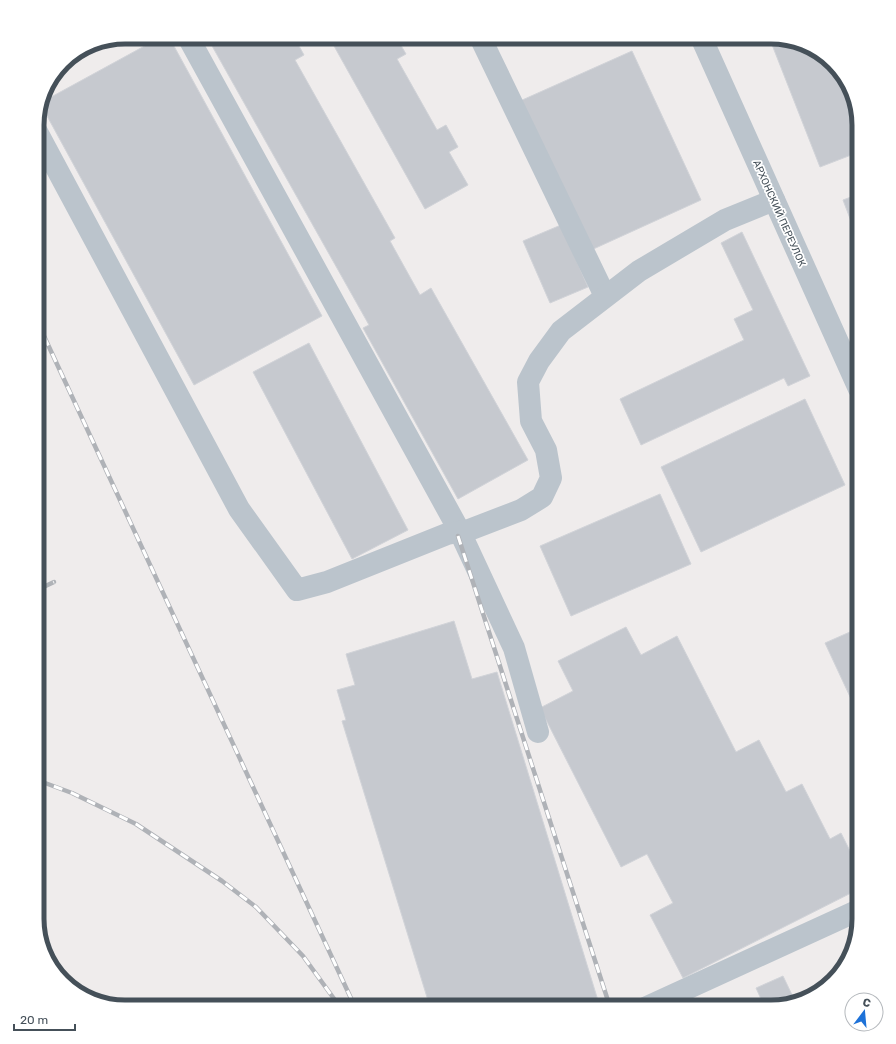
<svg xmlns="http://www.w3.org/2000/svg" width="896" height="1044" font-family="Rubik,sans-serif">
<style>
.building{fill:#c6c9cf;stroke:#d1d3d8}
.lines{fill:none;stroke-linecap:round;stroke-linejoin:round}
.minor{stroke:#bbc4cc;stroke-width:22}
.rail-casing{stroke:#afb2b7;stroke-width:4.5}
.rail{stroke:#fff;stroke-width:3;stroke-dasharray:9;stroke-linecap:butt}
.labels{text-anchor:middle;stroke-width:3.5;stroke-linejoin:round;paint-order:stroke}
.street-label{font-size:10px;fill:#455059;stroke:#fff}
.rim{fill:none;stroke:#455059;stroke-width:5}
</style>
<rect width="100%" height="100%" fill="#efecec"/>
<g class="building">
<path d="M161 37H169L322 316 194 385 41 105 42 102Z"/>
<path d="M207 37H294L304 55 295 60 395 238 390 241 420 295 431 288 528 460 458 499 363 328 369 325Z"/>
<path d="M329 37H396L406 54 397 59 437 130 446 125 458 147 449 152 468 185 425 209Z"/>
<path d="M769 37H777L810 46 841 72 859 125V152L820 167Z"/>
<path d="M632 51 701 200 589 251 520 101Z"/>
<path d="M859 194V236L857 237 843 200Z"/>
<path d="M561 225 588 287 550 303 523 241Z"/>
<path d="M742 232 810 376 788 386 784 378 641 445 620 399 744 340 734 319 753 310 721 243Z"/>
<path d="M309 343 408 530 352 559 253 372Z"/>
<path d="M805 399 845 485 701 552 661 467Z"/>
<path d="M660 494 691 564 571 616 540 546Z"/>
<path d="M454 621 472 679 497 672 600 1007H430L342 721 346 720 337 690 355 685 346 654Z"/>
<path d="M626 627 641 655 677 636 736 752 759 740 786 792 802 784 830 839 841 833 857 865 859 864V889L683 978 650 915 673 903 647 854 621 867 540 708 573 691 558 661Z"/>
<path d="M859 628V716L825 643Z"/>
<path d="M783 976 794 999 771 1007H745L761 999 756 988Z"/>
<path d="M826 985V987L824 989 801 997Z"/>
</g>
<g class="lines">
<g class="minor">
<path d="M188 37 460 532 514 648 538 732"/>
<path d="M480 37 605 296"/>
<path d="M701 37 859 389"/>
<path d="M37 132 239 509 297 590 327 582 447 534 469 530 521 510 542 497 551 478 546 450 531 421 528 382 539 361 561 331 639 271 725 220 774 200"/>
<path d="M647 1007 859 910"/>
</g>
<defs>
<g id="rail">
<path d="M37 321 355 1007"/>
<path d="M458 536 610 1007"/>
<path d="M37 590 54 582"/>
<path d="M37 780 72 793 136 824 222 881 256 907 303 956 340 1007"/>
</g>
</defs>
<use href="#rail" class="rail-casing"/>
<use href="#rail" class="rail"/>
</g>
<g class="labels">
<g class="street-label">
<text transform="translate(780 213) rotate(66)" y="4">АРХОНСКИЙ ПЕРЕУЛОК</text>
</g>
</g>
<path d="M0 0H896V1044H0ZM125 44H771A81 81 0 0 1 852 125V919A81 81 0 0 1 771 1000H125A81 81 0 0 1 44 919V125A81 81 0 0 1 125 44Z" fill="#fff" fill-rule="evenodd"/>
<path class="rim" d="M125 44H771A81 81 0 0 1 852 125V919A81 81 0 0 1 771 1000H125A81 81 0 0 1 44 919V125A81 81 0 0 1 125 44Z"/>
<g transform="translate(864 1012) rotate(16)"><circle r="19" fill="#ffffff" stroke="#b5b9bd"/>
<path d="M0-3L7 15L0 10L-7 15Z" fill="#1e72d8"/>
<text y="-6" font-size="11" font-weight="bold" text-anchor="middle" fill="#455059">С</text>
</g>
<path d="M14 1024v6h61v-6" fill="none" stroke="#455059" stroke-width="2"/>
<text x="20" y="1024" font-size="12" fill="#455059" stroke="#ffffff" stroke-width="3" paint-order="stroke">20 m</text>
</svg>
